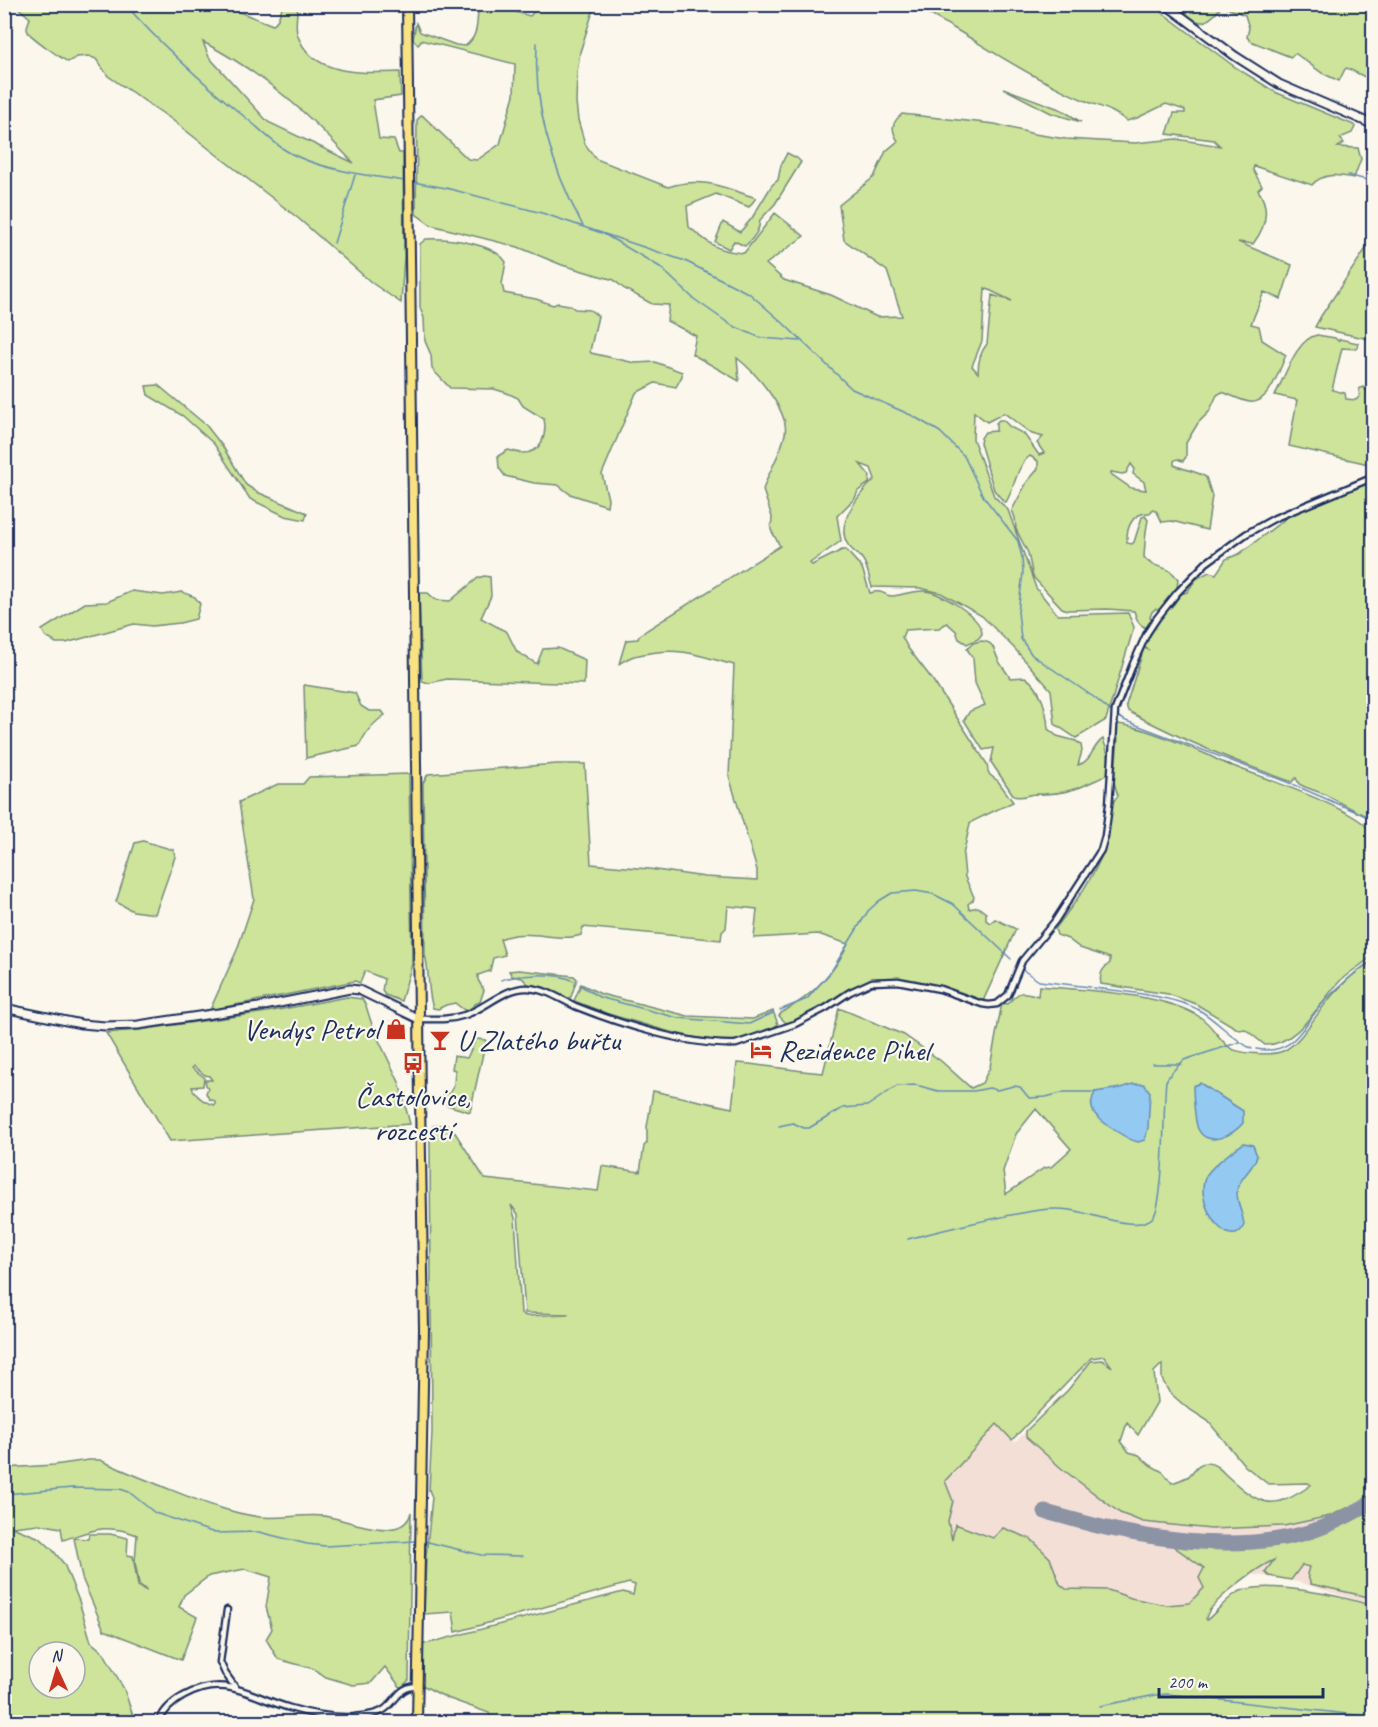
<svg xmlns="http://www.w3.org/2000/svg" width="1378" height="1727" font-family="Caveat,sans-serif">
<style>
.built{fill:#f4dfd7}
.green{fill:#cde49a;stroke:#748a7c;stroke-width:1.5;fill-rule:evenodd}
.water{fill:#94c9f2;stroke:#648bb7;stroke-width:1.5}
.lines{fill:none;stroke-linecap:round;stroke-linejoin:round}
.stream{stroke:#648bb7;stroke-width:1.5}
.taxiway{stroke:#8b93a5;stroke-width:15}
.street-casing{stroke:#1b2f5e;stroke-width:9}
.secondary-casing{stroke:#1b2f5e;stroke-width:11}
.primary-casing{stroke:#1b2f5e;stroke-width:12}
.street{stroke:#fbf7ec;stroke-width:4.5}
.secondary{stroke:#fbf7ec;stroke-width:7}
.primary{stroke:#f8e281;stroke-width:8}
.labels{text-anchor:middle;stroke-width:4.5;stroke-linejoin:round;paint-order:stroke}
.poi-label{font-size:30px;fill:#1b2f5e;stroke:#fbf7ec;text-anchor:start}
</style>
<rect width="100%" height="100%" fill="#fbf7ec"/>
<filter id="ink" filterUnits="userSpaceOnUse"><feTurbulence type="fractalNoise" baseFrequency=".0167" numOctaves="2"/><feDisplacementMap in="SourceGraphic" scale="12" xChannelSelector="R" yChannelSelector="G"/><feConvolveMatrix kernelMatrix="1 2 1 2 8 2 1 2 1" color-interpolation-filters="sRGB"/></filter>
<g filter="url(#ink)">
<path class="built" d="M1097 1359 1102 1360 1127 1422 1121 1440 1129 1452 1141 1457 1163 1472 1172 1483 1187 1477 1273 1504 1373 1473V1605L1298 1582 1250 1574 1093 1663 952 1541 948 1521 953 1501 945 1481 997 1423 1015 1442 1068 1390 1091 1361Z"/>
<g class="green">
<path d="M15 5H221L273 25 278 19 283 5H298C297 14 295 24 297 33 310 77 364 73 400 72L401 96 373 100 379 139 394 140 399 153H403L404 256 401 303 372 283 299 219 171 119 108 76 96 59 89 56 77 57 68 62C61 58 32 38 28 32 25 27 29 22 30 18ZM203 42C247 65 287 95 322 130 333 141 343 153 354 163L268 122 209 57Z"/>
<path d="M540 5H595L580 52 577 73 576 102 578 120 585 144 596 159 668 187C702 176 723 187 756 198L749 207 716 194 687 206 689 227C711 245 716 251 744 253L775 213 804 236 766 264 784 280 831 295 877 317 902 316 887 271 844 240 839 205 874 177 886 151 898 141C891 130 891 123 902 114L995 124 1034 134 1066 139 1135 143 1176 139 1220 146 1214 140 1167 134 1174 113H1185V110L1166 104 1137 118 1127 121C1111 109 1103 108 1086 101 1070 95 1055 86 1040 79 996 56 956 27 912 5H1152L1235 67 1275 92 1354 125 1355 127 1352 133 1340 138 1344 143 1338 147 1358 148 1361 159 1354 178C1340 175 1323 172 1312 185L1254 166 1253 170 1262 186 1258 190C1271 209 1266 227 1253 244L1238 242 1292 265 1281 299 1264 292 1251 324 1259 326 1262 340 1286 355C1280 368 1269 405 1250 402 1241 401 1231 395 1222 392L1217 395 1209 412 1198 423 1186 443V457L1183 461 1177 459 1174 461V465C1185 470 1196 471 1206 477L1212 496 1207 530 1172 521 1162 522 1157 512 1153 509 1150 513C1132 512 1126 528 1127 543L1132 544 1134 542 1142 517 1145 516 1148 520C1145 533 1145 545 1144 557 1154 571 1166 562 1178 579L1177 589 1160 610 1155 609 1152 612 1150 617 1152 620 1147 628C1138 626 1137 619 1134 611L1108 609 1067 610 1062 608 1033 577 1028 553 1016 529 1015 518 1012 510 1027 482 1038 469V461L1030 456C1016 466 1015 488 1006 502H1004L994 490 980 443 981 438 985 432 996 431V423L999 420H1003L1010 427 1024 434 1039 455 1044 453 1037 443 1043 437 1032 434 1004 413 987 422 974 412 973 439 994 496 1008 510 1036 588 1058 615 1128 613 1134 627 1106 720 1076 738 1055 724 1051 690 1014 648 982 616 941 593 920 588 872 587C869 579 868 567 863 560 859 554 850 550 847 543 835 522 861 492 875 479L871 468 860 464 870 476 869 483 858 491 855 498 837 516 841 541 810 563 812 565 842 550H846L862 568 870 593C885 589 883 596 892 596 903 595 914 590 925 591 941 592 982 617 982 634L978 639 967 644 959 639 956 631 947 623 939 628 905 630 902 637 908 648 932 679 987 764 988 771 990 775 998 781 1013 802 973 821 970 824 963 855 965 877 974 897 973 900 968 904 969 909 978 907 986 913V920L990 923 995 919 1016 929 983 1001C949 989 897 971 863 983L793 1023H786L779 1016 781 1013C810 997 834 975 848 944L818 934 754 938 757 909 728 906 726 928 722 932 721 940 583 927 581 935C558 943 526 927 500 939L505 955 493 958 490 971 478 975V980L484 990 480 1002 475 1004 469 1010H464L455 1003 446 1005 438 1009 433 1008C427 991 430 973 425 955L423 783 428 774 557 764H585L591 864 649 869 705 877 757 880V870L729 776 734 665C703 657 682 647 650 653 635 656 632 655 619 664L626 640 638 639 639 636 647 630 780 546 771 530 772 517 763 490C769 470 781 454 785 434 790 411 754 371 737 358L739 381 692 354 696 336 667 321 669 305 652 304 623 288 614 280 562 265 518 247 431 225 416 214 417 120 422 115 468 159 477 160 500 144 514 95 515 64 421 40 418 45 413 39 416 23 420 32 456 45 465 46C478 37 477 24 478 9L491 14 493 6 530 16ZM985 288 1012 301 992 295 987 344C980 352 978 363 978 373L972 366 982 341ZM1131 464 1134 468 1133 474 1144 482 1146 490 1131 488 1111 474V472L1122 474 1126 473Z"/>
<path d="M1174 5H1373V81L1347 68 1345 69 1339 81 1322 73 1296 54H1294L1291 57 1250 41 1247 37 1249 28 1245 15 1222 6C1202 32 1196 22 1174 5Z"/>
<path d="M1003 88 1062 110 1081 122 1051 113Z"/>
<path d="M787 153 797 158 801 162 775 204 760 220C760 230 752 240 745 246L734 241 729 249 715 242 723 222 740 232 752 218 772 185 778 180 781 165Z"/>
<path d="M1373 238V340L1315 327 1321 316Z"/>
<path d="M426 239C448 238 494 243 506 262L502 284 504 293 536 299 553 305 558 303 569 305 575 309 590 310 598 316 590 351 591 353 635 363 655 362 682 372V376L676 387 655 383 636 393 602 474 608 499 607 506 570 494 558 485 534 483 505 476 499 468 498 456 508 450C513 451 519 453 523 453 542 453 547 434 544 419L523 406 518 398 507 393 494 389 450 388 432 369 431 355 425 341 424 318 420 308V244Z"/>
<path d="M1317 335 1335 338 1338 341 1340 339 1358 343 1357 349 1342 348 1332 390 1345 393 1346 399 1356 400 1360 396 1359 389 1363 387 1371 395 1373 394V465L1289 446 1297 400 1275 395C1285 377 1296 339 1317 335Z"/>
<path d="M158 385 206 425 223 447 246 485 257 492 307 513 305 520 285 516 250 499 214 444 183 416 148 395 146 386Z"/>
<path d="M1373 481V820L1324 794 1305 787 1299 784 1296 778 1292 782C1236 762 1180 739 1128 711L1126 705 1144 648 1149 650 1144 647 1159 619 1174 604 1181 594 1187 592 1196 579 1209 572 1216 574 1226 559 1239 554 1289 516Z"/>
<path d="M484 576 490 577 491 596 481 618 507 632 517 652 537 664 543 649 558 648 585 660 584 684 447 679 429 683 422 681 419 593H428L436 600 450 601 478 578Z"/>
<path d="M132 591 163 595 182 592 195 597 200 604 196 619 180 623 152 626 134 624 66 643H56L46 637 42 630 85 603 107 602Z"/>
<path d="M980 641C995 641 993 650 999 661 1002 667 1007 672 1010 678L1025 677C1041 687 1047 711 1048 729L1057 736 1076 741 1081 745 1082 751 1078 765C1092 761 1092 746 1103 739 1106 747 1112 763 1109 771 1107 776 1099 779 1094 781 1075 791 1057 795 1036 794 1028 794 1023 799 1014 796L991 762 994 748 983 750 964 720 970 711 985 705 975 683 973 658 967 649 973 643Z"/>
<path d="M304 685 355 693 361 706 369 711H382L385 715C372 724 366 732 359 746L306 758Z"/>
<path d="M1118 724C1141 726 1185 745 1208 755 1217 759 1223 764 1233 766 1258 776 1358 810 1368 829 1370 831 1370 835 1371 838H1373V955C1363 965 1350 971 1340 981 1319 1003 1298 1045 1265 1045L1245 1029 1239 1030 1196 1004 1168 994 1101 984C1099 974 1102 969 1110 963V958L1080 948 1068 939 1057 935 1055 929C1075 903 1095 876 1106 845 1111 830 1106 806 1118 796L1114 782 1118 738 1115 727Z"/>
<path d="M409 774 412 964 401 1001 385 995 382 991 384 979 365 971 360 983 355 981 210 1010 237 950 254 899 239 802 278 784H303L309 777Z"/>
<path d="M143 841 174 850 175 857 155 914 133 911 116 902 135 843Z"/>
<path d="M1373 961V1496L1330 1516 1284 1526 1211 1529 1143 1522 1120 1513 1061 1468 1026 1437V1431L1068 1390 1091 1361 1102 1360 1112 1367 1104 1356 1091 1358 1012 1440 997 1424 945 1481 953 1501 948 1521 952 1540 955 1524 993 1538 1003 1528 1031 1539 1050 1558 1060 1584 1066 1589 1108 1590 1131 1598 1156 1603 1167 1605 1189 1603 1204 1588 1199 1578 1204 1568 1173 1546V1540L1175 1537 1189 1535 1244 1538 1299 1533 1342 1522 1373 1506V1598L1311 1584 1307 1574 1309 1567 1302 1565 1291 1580 1269 1576 1265 1572 1274 1560C1260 1566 1207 1603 1206 1619L1207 1620C1216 1612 1225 1601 1235 1594 1260 1577 1345 1597 1373 1606V1722H491L489 1713 447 1698 422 1685 421 1645 623 1592 633 1595 635 1585 629 1583 456 1632 453 1612 424 1614 426 1557 432 1497 429 1490 432 1432 430 1149V1134L433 1126 445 1124 452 1128 485 1179 598 1191 602 1166 640 1172 644 1146 647 1143V1127L653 1091 732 1108 737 1063C766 1065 794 1071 823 1073L839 1008 904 1035 941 1061 971 1088 982 1083 990 1067 1002 1003 1008 1004C1019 990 1022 991 1038 996L1039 986C1083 990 1164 993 1200 1017 1212 1025 1218 1038 1229 1047 1237 1054 1272 1056 1283 1051 1298 1045 1315 1017 1325 1004 1338 988 1356 970 1373 961ZM1036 1109 1071 1149 1051 1167 1044 1168 1006 1194 1003 1171 1016 1134ZM511 1205 518 1214 525 1313 569 1314 526 1316 521 1313 515 1218ZM1162 1364V1379L1169 1392 1186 1407 1208 1421 1245 1466 1268 1484 1308 1483 1311 1485C1272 1513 1259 1505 1226 1475 1221 1470 1215 1463 1207 1463 1198 1462 1194 1471 1189 1476 1184 1479 1177 1481 1172 1483L1163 1472 1150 1465 1139 1455 1129 1452 1121 1441 1127 1423 1138 1435 1157 1402 1154 1372Z"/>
<path d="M519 970 574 976 577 979 571 997 567 999 546 989 530 986 522 978 512 976 509 971Z"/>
<path d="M581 984 601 994 688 1016 753 1019 773 1011 778 1024 770 1030 730 1042 701 1039 667 1031 608 1014 574 1001Z"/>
<path d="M347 997 362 999 366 1006 373 1028 399 1082 410 1124 170 1141 106 1033 139 1030 267 1012ZM193 1066 205 1075 209 1076 212 1080H205L206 1085 208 1088 206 1093 209 1099 215 1101V1105C205 1103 195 1096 192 1087L203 1086 204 1077 192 1068Z"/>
<path d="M476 1039 486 1040 470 1112 447 1105 442 1098 445 1092 449 1094 454 1085 455 1070 452 1069 454 1056 467 1058Z"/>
<path d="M89 1460H100C119 1469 139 1477 159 1485 192 1498 224 1512 260 1517 281 1519 303 1514 324 1516 344 1518 404 1546 411 1512L409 1680 401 1688 385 1667 371 1683 353 1685 326 1677 314 1669 278 1659 266 1639 272 1629 266 1607 271 1577 245 1569 209 1576 184 1595 179 1607 197 1617 181 1660 104 1630 82 1578 74 1538 88 1539 89 1534H110L128 1538 127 1555 133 1556 138 1586 147 1591 139 1584 135 1562 137 1535C106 1523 94 1530 63 1540L61 1528 39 1524 12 1527 40 1538 52 1549 64 1564 79 1601 91 1642 104 1653 111 1666 124 1689 134 1719 133 1722H5V1468L54 1465ZM39 1652H75V1688H39Z"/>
</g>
<g class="water">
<path d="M1200 1083 1243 1111V1123C1234 1134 1208 1149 1198 1129 1195 1123 1193 1094 1193 1086Z"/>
<path d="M1133 1084H1144L1150 1092 1148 1128 1145 1140 1138 1142C1128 1140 1098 1121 1093 1111 1090 1105 1092 1098 1095 1092L1121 1088Z"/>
<path d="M1244 1143 1253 1145 1257 1156C1253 1170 1239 1178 1237 1190 1236 1202 1243 1213 1244 1225 1231 1255 1194 1205 1205 1178 1210 1166 1234 1150 1244 1143Z"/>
</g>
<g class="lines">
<g class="stream">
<path d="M125 4C161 45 203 83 246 118 259 128 271 141 285 150 315 169 370 176 405 181"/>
<path d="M537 43C533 108 553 170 583 226"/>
<path d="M1348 175 1374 182"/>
<path d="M413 182 446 188 542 213 685 261 750 294 782 322 852 389 913 416 940 432 964 456 983 496 1018 541 1022 557 1023 573 1018 612 1021 639 1032 655 1095 698 1115 715 1126 721 1287 782 1366 816 1374 824"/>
<path d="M604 234 660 267 694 299 731 325 761 338 800 341"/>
<path d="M334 243 355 175"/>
<path d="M1023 970 1039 981 1090 987"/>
<path d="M501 980C519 974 557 972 574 981"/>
<path d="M580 985 599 997 678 1018 749 1024 773 1013"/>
<path d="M1093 988C1122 991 1174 996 1199 1010 1218 1021 1232 1039 1252 1049"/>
<path d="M780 1010 807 999 832 970 868 911 879 901 892 893 916 891 933 894 953 904 1011 959"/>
<path d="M1256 1049C1295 1056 1301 1027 1324 1002 1338 986 1356 972 1374 959"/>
<path d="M1152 1064H1181"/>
<path d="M779 1126 793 1123 804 1128H809L843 1108 867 1106 897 1086 916 1085 938 1091H974L989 1088 997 1090 1014 1086 1020 1087 1029 1098 1046 1097 1065 1092H1095"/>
<path d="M908 1239C939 1231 970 1223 1002 1217 1025 1212 1047 1207 1070 1210 1089 1212 1139 1234 1153 1217 1165 1204 1163 1105 1166 1081L1171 1073 1184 1060 1240 1042"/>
<path d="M4 1494 72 1488 120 1489 129 1492 155 1513 215 1533 259 1532 307 1544 325 1546 416 1541"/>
<path d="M424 1541 481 1555 523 1556"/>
<path d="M1100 1706 1156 1695 1168 1694 1374 1717"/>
</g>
<path class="taxiway" d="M1045 1512C1067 1517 1089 1525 1111 1529 1175 1543 1249 1551 1312 1531 1334 1524 1354 1513 1374 1501"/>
<defs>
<g id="street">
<path d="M419 1019C435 1019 450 1020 465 1015 486 1008 505 987 528 988 546 989 560 999 575 1006 620 1024 689 1046 736 1044L795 1024 826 1008 850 992 872 982 898 981 940 989 982 1004 989 1005 997 1004 1008 995 1022 961 1055 921 1101 850 1105 836 1109 805 1115 710 1133 664 1147 633 1157 618 1177 593 1206 563 1246 534 1275 518 1374 477"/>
<path d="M227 1610 220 1662 225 1673 235 1687"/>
<path d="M159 1722C163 1711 173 1702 184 1696 225 1673 251 1697 290 1708 310 1714 332 1718 354 1717 364 1716 377 1715 385 1709 398 1699 398 1687 418 1686"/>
</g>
<g id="secondary">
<path d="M1165 4 1235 56 1279 84 1374 125"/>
<path d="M4 1008 81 1024 105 1026 138 1025 259 1007 350 989 359 990 419 1019"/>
</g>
<path id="primary" d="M407 4 420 1101 424 1329 417 1722"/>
</defs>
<use href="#street" class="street-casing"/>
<use href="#secondary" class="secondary-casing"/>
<use href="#primary" class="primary-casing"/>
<use href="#street" class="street"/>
<use href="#secondary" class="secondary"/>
<use href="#primary" class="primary"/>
</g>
</g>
<defs>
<symbol id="shop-bare" viewBox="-9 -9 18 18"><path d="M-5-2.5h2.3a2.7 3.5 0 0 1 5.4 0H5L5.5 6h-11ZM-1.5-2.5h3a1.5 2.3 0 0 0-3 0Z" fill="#c8321e" stroke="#fbf7ec" stroke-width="2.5" paint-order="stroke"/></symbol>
<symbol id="bar-bare" viewBox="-9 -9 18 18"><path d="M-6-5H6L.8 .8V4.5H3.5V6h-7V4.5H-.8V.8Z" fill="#c8321e" stroke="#fbf7ec" stroke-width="2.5" paint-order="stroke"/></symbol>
<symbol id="hotel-bare" viewBox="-9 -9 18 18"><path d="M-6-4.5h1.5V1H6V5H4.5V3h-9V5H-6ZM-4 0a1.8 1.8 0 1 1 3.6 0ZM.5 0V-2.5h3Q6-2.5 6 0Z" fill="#c8321e" stroke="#fbf7ec" stroke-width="2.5" paint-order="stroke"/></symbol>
<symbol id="bus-bare" viewBox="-9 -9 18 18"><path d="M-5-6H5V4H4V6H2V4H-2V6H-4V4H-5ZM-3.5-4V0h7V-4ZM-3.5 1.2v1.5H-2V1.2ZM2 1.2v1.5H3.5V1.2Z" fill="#c8321e" stroke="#fbf7ec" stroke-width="2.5" paint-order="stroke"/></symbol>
</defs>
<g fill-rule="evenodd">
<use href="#shop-bare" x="381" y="1014" width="30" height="30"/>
<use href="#bar-bare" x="425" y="1025" width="30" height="30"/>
<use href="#hotel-bare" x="746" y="1035" width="30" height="30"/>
<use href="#bus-bare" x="398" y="1048" width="30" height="30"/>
</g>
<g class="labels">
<g class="poi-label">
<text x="379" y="1039" text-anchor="end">Vendys Petrol</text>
<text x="457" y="1050">U Zlatého buřtu</text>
<text x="778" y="1060">Rezidence Pihel</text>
<text x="413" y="1106" text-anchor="middle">Častolovice,<tspan x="413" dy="34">rozcestí</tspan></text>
</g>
</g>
<rect width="1378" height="1727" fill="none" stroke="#fbf7ec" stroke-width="24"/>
<rect x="12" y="12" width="1354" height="1703" fill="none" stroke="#1b2f5e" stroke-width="2" filter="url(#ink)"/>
<g transform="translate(57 1670) rotate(356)"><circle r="28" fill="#fbf7ec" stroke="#a1a7b3" stroke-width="1.5"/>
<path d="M0-4.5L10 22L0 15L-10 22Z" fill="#c8321e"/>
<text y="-9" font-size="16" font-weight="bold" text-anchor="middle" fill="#1b2f5e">N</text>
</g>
<path d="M1159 1688v9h164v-9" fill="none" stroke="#1b2f5e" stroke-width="3"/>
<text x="1168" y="1688" font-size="18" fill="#1b2f5e" stroke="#fbf7ec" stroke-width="4.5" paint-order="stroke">200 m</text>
</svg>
